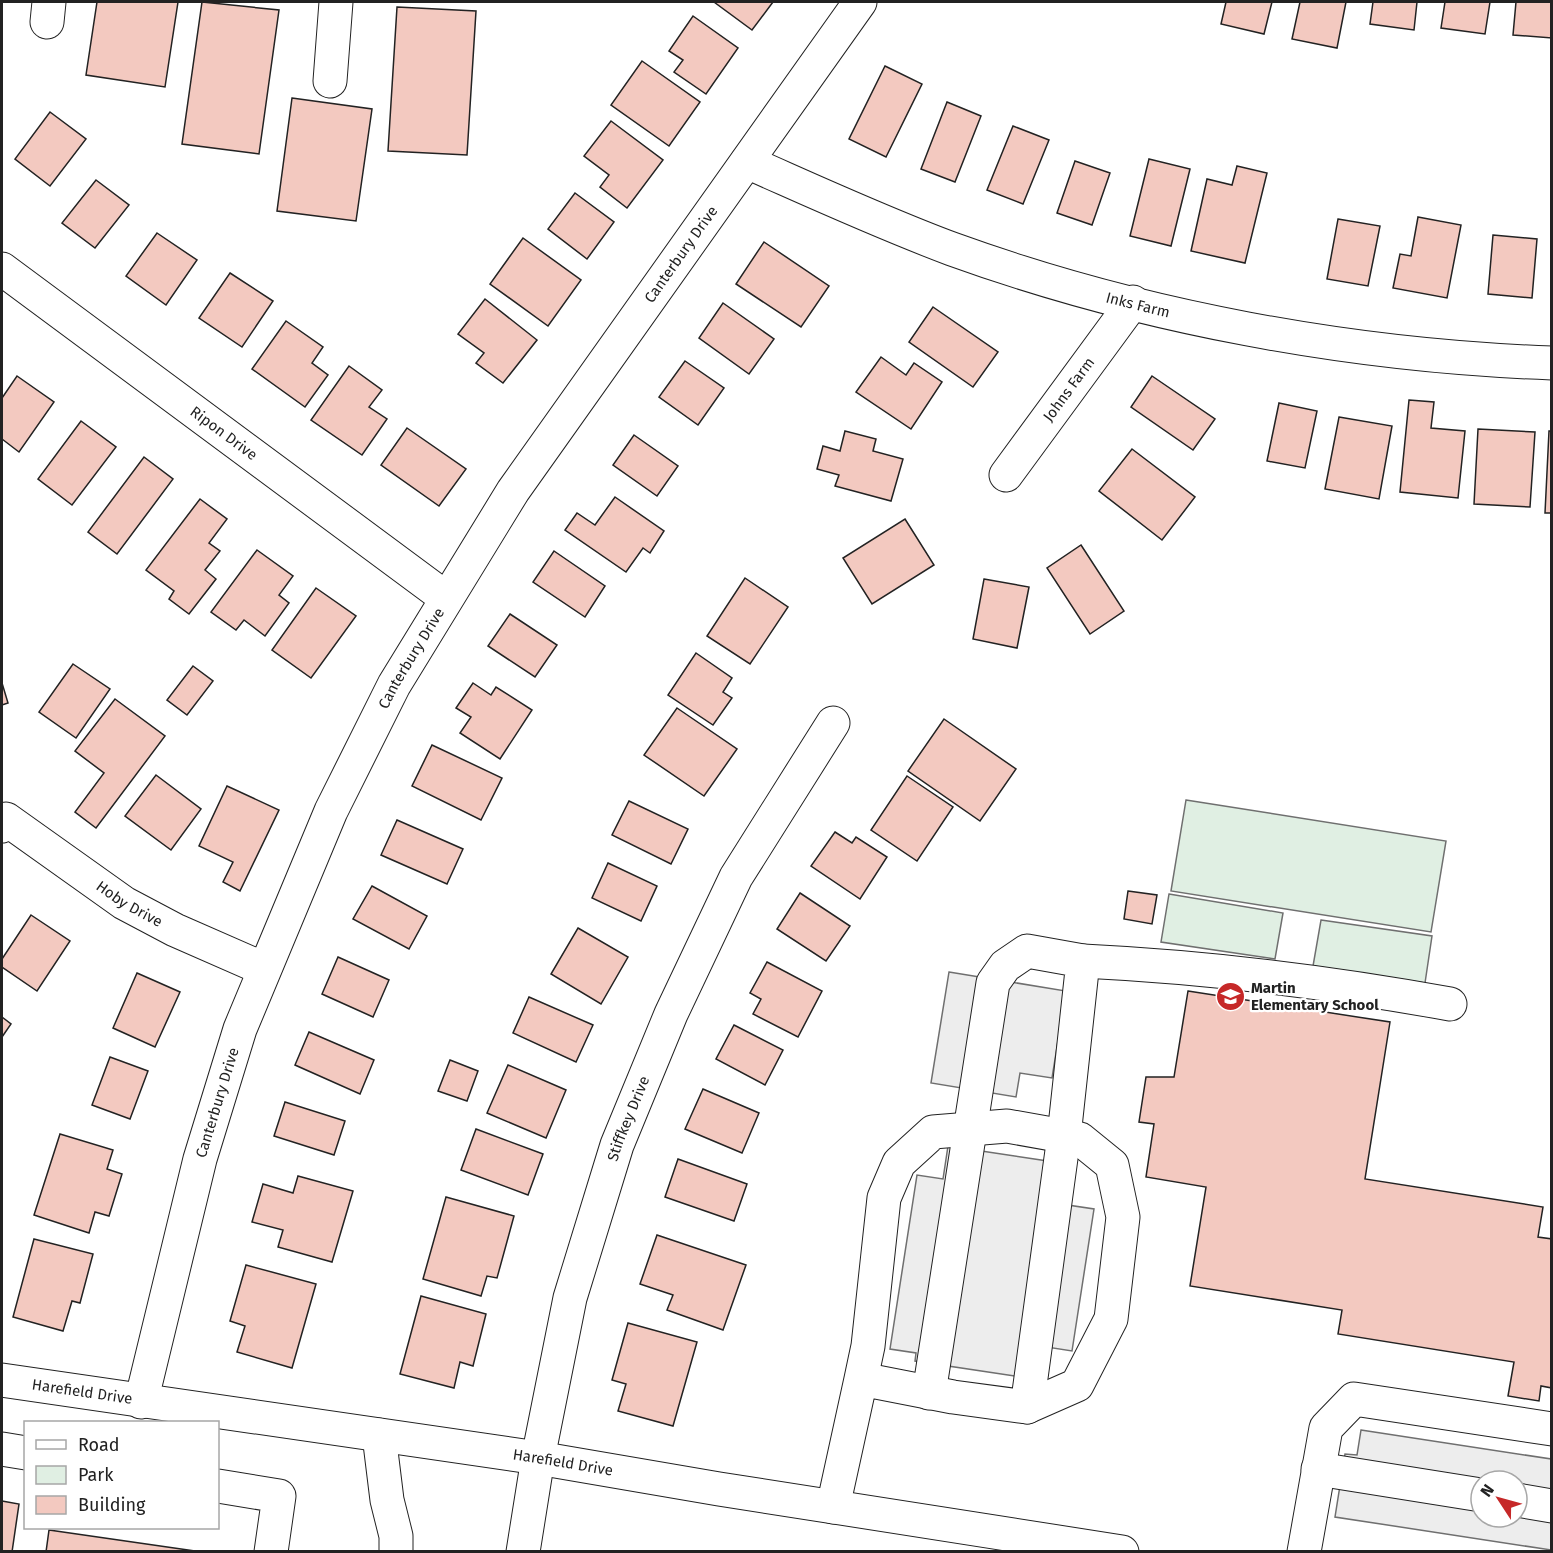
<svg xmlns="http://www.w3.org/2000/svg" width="1553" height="1553" font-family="'Fira Sans',sans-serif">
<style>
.green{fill:#e0efe3;stroke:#6f6f6f;stroke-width:1.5}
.parking{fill:#ededed;stroke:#6f6f6f;stroke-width:1.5;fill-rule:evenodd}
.building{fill:#f3c9c0;stroke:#222;stroke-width:1.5}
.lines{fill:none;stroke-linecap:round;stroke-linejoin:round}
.minor-casing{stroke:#222;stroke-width:35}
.minor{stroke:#fff;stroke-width:33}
.labels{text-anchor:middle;stroke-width:4.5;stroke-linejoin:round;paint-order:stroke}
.street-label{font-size:15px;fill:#222;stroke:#fff}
.poi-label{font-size:15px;font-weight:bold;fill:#222;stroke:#fff;text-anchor:start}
</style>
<rect width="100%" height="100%" fill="#fff"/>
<g class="green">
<path d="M1186 800 1446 841 1431 932 1171 891Z"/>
<path d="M1169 894 1283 913 1275 959 1161 942Z"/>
<path d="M1321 920 1432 936 1425 983 1313 966Z"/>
</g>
<g class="parking">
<path d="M949 972 1066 991 1052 1078 1020 1073 1016 1097 931 1083Z"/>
<path d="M948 1146 1074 1165 1068 1205 1094 1209 1072 1351 1047 1347 1042 1380 915 1361 916 1353 890 1349 917 1175 943 1179Z"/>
<path d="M1361 1430 1551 1459V1550L1335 1517 1345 1454 1357 1455ZM1481 1481H1517V1517H1481Z"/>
</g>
<g class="building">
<path d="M97 2H178L165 87 86 75Z"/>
<path d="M202 2 279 10 259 154 182 144Z"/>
<path d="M714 2H773L752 30Z"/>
<path d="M1226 2H1272L1264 34 1221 24Z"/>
<path d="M1300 2H1346L1337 48 1292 39Z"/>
<path d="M1373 2H1417L1414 30 1370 24Z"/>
<path d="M1445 2H1490L1485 34 1441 28Z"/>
<path d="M1516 2H1552V38L1513 35Z"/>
<path d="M397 7 476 11 467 155 388 151Z"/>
<path d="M693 16 738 48 706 94 674 72 683 60 669 51Z"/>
<path d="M642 61 700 102 669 146 611 105Z"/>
<path d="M885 66 922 84 886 157 849 139Z"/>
<path d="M292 98 372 109 356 221 277 211Z"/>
<path d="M947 102 981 116 955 182 921 169Z"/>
<path d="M50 112 86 139 50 186 15 159Z"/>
<path d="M611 121 663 160 627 208 600 187 609 175 584 156Z"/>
<path d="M1013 126 1049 140 1023 204 987 190Z"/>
<path d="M1149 159 1190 169 1171 246 1130 236Z"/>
<path d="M1075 161 1110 173 1092 225 1057 213Z"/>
<path d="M1237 166 1267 173 1245 263 1191 251 1207 179 1232 185Z"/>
<path d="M96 180 129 205 95 248 62 223Z"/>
<path d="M575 193 614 222 587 259 548 229Z"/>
<path d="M1418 217 1461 225 1447 298 1393 288 1400 254 1411 256Z"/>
<path d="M1338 219 1380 226 1368 286 1327 279Z"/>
<path d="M157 233 197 260 166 305 126 276Z"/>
<path d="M1493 235 1537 239 1532 298 1488 294Z"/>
<path d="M523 238 581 280 548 326 490 284Z"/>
<path d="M764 242 829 286 801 327 736 284Z"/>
<path d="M230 273 273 301 242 347 199 318Z"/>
<path d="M485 299 537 340 503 383 476 363 484 353 458 334Z"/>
<path d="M723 303 774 339 749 374 699 338Z"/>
<path d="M933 307 998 352 973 387 909 342Z"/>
<path d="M286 321 323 347 312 363 328 375 305 407 252 369Z"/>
<path d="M881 357 906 375 914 363 942 382 911 429 856 392Z"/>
<path d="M685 361 724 388 698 425 659 397Z"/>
<path d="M349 366 382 390 369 407 387 419 362 455 311 420Z"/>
<path d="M17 376 54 402 19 452 2 439V398Z"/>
<path d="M1152 376 1215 419 1193 450 1131 407Z"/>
<path d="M1409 400 1434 402 1431 428 1465 431 1458 498 1400 492Z"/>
<path d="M1279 403 1317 411 1305 468 1267 461Z"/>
<path d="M1339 417 1392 426 1379 499 1325 489Z"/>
<path d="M81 421 116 447 72 505 38 479Z"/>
<path d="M407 428 466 469 439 506 381 465Z"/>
<path d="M1478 429 1535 432 1530 507 1474 504Z"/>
<path d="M845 431 876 439 873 451 903 459 891 501 835 486 839 475 817 469 823 446 840 451Z"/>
<path d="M1549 431H1552V513H1545Z"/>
<path d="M634 435 678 466 657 496 613 465Z"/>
<path d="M1132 449 1195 497 1162 540 1099 491Z"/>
<path d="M144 457 173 479 117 554 88 532Z"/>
<path d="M615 497 664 531 650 553 643 548 626 572 565 530 577 513 595 525Z"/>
<path d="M200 499 227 519 209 543 220 551 205 570 216 579 189 614 169 599 174 591 146 570Z"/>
<path d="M905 519 934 565 872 604 843 558Z"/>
<path d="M1081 545 1124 611 1090 634 1047 568Z"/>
<path d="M257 550 293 576 279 595 289 603 265 636 244 620 236 630 211 612Z"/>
<path d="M554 551 605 586 585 617 533 582Z"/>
<path d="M745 578 788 607 750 664 707 636Z"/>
<path d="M984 579 1029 587 1017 648 973 639Z"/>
<path d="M316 588 356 616 311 678 272 650Z"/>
<path d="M510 614 557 645 535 677 488 646Z"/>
<path d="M696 653 732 678 723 692 732 698 713 725 668 695Z"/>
<path d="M73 664 110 689 76 738 39 712Z"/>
<path d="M193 666 213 681 187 715 167 700Z"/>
<path d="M2 683 8 703 2 705Z"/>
<path d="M473 683 491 695 496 687 532 710 500 759 460 733 471 717 456 708Z"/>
<path d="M115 699 165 736 96 828 75 812 104 773 75 751Z"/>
<path d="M677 708 737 749 704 796 644 755Z"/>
<path d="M944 719 1016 769 980 821 908 771Z"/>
<path d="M432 745 502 778 481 820 412 786Z"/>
<path d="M156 775 201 809 171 850 125 816Z"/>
<path d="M907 776 953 807 917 861 871 830Z"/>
<path d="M227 786 279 810 240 891 223 882 233 862 199 846Z"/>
<path d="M629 801 688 829 671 864 612 835Z"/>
<path d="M397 820 463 849 447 884 381 855Z"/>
<path d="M835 832 852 843 856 837 887 857 860 899 811 866Z"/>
<path d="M608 863 657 886 641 921 592 898Z"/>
<path d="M372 886 427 916 409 949 353 919Z"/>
<path d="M1128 891 1157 895 1152 924 1124 919Z"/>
<path d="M800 893 850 926 826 961 777 929Z"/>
<path d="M31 915 70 941 37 991 2 967V959Z"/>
<path d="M578 928 628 957 601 1004 551 974Z"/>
<path d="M338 957 389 980 373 1017 322 994Z"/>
<path d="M767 962 822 991 798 1037 753 1014 761 999 750 993Z"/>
<path d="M137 973 180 992 155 1047 113 1028Z"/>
<path d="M1188 991 1390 1022 1365 1179 1543 1207 1538 1237 1552 1239V1388L1541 1386 1539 1401 1508 1396 1514 1362 1338 1334 1342 1310 1190 1286 1206 1187 1146 1177 1154 1124 1139 1122 1146 1077H1174Z"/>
<path d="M529 997 593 1025 576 1062 513 1033Z"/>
<path d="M2 1017 11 1024 2 1037Z"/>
<path d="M734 1025 783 1050 765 1085 716 1059Z"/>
<path d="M309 1032 374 1060 360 1094 295 1065Z"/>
<path d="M110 1057 148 1071 130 1119 92 1105Z"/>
<path d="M450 1060 478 1071 467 1101 438 1091Z"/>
<path d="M508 1065 566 1090 546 1138 487 1113Z"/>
<path d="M703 1089 759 1113 742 1153 685 1129Z"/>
<path d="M285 1102 345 1121 334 1155 274 1136Z"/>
<path d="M476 1129 543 1154 528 1195 461 1170Z"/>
<path d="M60 1134 113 1150 107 1169 122 1174 109 1216 95 1212 89 1233 34 1215Z"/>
<path d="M678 1159 747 1184 734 1221 665 1197Z"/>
<path d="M298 1176 353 1191 332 1262 278 1247 283 1230 252 1222 263 1184 293 1193Z"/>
<path d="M446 1197 514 1216 497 1278 487 1276 481 1296 423 1279Z"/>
<path d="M657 1235 746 1265 723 1330 667 1310 673 1295 640 1284Z"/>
<path d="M34 1239 93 1254 80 1303 72 1301 63 1331 13 1317Z"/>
<path d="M246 1265 316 1284 292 1368 237 1352 245 1326 230 1321Z"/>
<path d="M421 1296 486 1314 473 1366 460 1362 454 1388 400 1374Z"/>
<path d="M628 1323 697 1342 673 1426 618 1411 626 1384 612 1380Z"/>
<path d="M2 1501 19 1504 12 1552H2Z"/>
<path d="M49 1530 202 1552H46Z"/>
</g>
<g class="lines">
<defs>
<g id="minor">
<path d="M47 22 49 2"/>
<path d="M330 81 336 2"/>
<path id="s1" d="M747 162C815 192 882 223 952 249 1140 317 1351 356 1552 363"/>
<path id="s2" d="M2 269 446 598"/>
<path id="s3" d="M1006 475 1133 302"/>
<path id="s4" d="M2 826 6 819 124 903 175 930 264 969"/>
<path d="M1083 961C1206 967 1329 982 1450 1004"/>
<path id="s5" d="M2 1380 538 1458 719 1489 1122 1552"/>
<path d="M929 1393 993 983 1005 966 1027 951 1083 961 1064 1136 1027 1407"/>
<path id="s6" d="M141 1402 200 1159 240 1029 331 811 394 685 513 491 860 2"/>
<path d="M379 1435 387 1500 396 1536V1552"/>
<path d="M2 1449 26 1453"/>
<path d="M1318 1469 1481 1495"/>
<path d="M218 1486 279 1496 271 1552"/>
<path d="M1517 1500 1552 1506"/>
<path d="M833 1507 861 1379 868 1346 884 1198 899 1163 933 1132 1007 1126 1080 1139 1112 1165 1123 1217 1111 1319 1077 1385 1027 1407 953 1397 861 1379"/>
<path id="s7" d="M523 1552 538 1458 570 1298 617 1145 671 1014 736 877 833 723"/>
<path d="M1304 1552 1326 1428 1354 1399 1552 1429"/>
</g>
</defs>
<use href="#minor" class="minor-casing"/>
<use href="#minor" class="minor"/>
</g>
<defs>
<symbol id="school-disc" viewBox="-11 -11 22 22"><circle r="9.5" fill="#c62828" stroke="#fff"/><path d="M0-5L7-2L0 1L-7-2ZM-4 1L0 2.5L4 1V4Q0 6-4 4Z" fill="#fff"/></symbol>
</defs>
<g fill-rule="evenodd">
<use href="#school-disc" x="1214" y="980" width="33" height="33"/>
</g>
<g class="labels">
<g class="street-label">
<text dy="5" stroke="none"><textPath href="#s6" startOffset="1281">Canterbury Drive</textPath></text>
<text dy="5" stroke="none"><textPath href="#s1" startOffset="417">Inks Farm</textPath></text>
<text dy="5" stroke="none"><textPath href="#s3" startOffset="106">Johns Farm</textPath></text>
<text dy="5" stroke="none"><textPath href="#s2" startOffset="276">Ripon Drive</textPath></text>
<text dy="5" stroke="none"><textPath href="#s6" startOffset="795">Canterbury Drive</textPath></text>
<text dy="5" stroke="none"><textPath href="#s4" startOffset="158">Hoby Drive</textPath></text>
<text dy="5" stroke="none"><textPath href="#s6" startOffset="309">Canterbury Drive</textPath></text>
<text dy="5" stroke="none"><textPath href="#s7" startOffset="447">Stiffkey Drive</textPath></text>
<text dy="5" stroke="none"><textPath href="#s5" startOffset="81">Harefield Drive</textPath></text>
<text dy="5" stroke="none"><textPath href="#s5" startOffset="567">Harefield Drive</textPath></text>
</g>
<g class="poi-label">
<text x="1251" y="993">Martin<tspan x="1251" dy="17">Elementary School</tspan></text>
</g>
</g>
<rect width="1553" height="1553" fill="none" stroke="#222222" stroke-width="6"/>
<rect x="24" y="1421" width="195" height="108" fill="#ffffff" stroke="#a7a7a7" stroke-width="1.5"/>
<rect x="36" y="1440" width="30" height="9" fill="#ffffff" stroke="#a7a7a7" stroke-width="1.5"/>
<text x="78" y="1451" font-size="18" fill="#222222">Road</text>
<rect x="36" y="1466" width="30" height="18" fill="#e0efe3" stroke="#a7a7a7" stroke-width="1.5"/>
<text x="78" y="1481" font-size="18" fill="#222222">Park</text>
<rect x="36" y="1496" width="30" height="18" fill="#f3c9c0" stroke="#a7a7a7" stroke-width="1.5"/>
<text x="78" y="1511" font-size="18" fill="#222222">Building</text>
<g transform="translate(1499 1499) rotate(306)"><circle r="28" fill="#ffffff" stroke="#a7a7a7" stroke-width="1.5"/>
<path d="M0-4.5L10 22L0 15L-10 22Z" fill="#c62828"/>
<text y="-9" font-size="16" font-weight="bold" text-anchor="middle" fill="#222222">N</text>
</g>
</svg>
